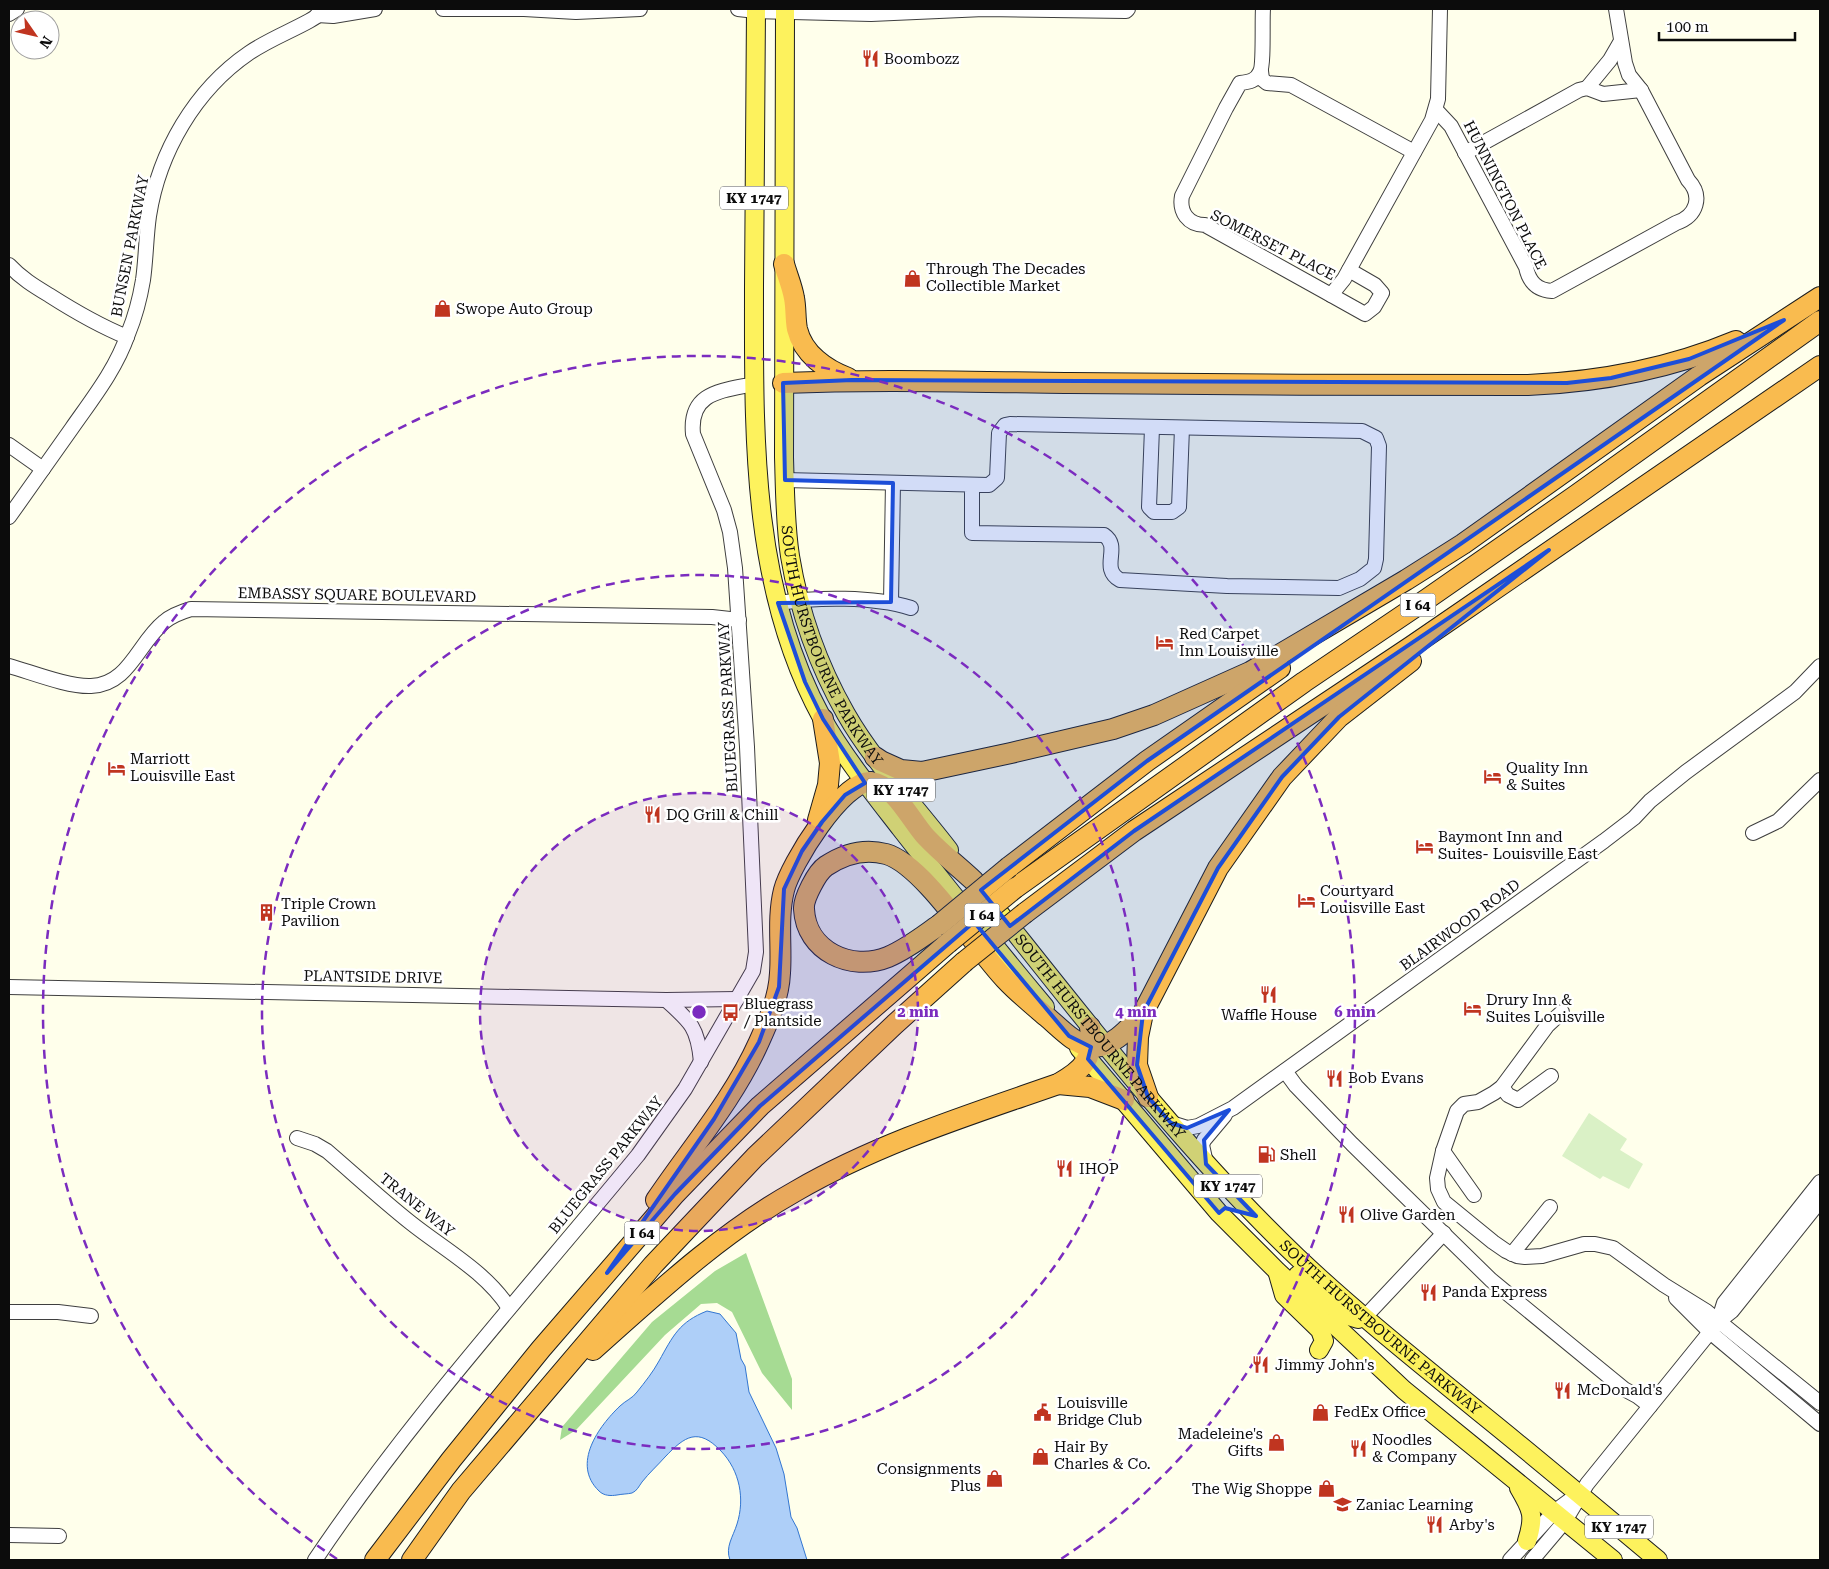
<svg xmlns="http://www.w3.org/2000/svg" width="1829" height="1569" font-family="'Roboto Serif',serif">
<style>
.forest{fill:#a6db93}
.pitch{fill:#daf1c6}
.water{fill:#aecff8;stroke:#3376d1}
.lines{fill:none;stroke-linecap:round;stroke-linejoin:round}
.minor-casing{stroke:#3f3f3f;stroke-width:16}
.major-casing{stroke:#1d1d1d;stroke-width:20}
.highway-casing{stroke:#1d1d1d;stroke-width:22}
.minor{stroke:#fff;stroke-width:14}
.major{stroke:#fdf25d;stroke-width:18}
.highway{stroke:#f9bb4f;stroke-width:20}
.highway-bridge-casing{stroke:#1d1d1d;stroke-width:22;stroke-linecap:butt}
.highway-bridge{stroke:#f9bb4f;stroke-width:20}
.marked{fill:#1d4ed8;fill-opacity:0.2;stroke:#1d4ed8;stroke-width:4;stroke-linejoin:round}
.ring{fill:none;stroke:#7b2cbf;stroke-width:2.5;stroke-dasharray:9 6}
.labels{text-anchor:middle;stroke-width:5;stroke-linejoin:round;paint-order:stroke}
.shield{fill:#fff;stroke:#555;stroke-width:1}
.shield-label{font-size:14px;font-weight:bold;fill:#0c0c0c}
.poi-label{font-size:15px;fill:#0c0c0c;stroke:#fff;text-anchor:start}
.street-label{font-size:15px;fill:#0c0c0c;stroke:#fff}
.centre{fill:#7b2cbf;stroke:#fff;stroke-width:2.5}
.ring-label{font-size:15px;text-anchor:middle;font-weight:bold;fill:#7b2cbf;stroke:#fff;stroke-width:5;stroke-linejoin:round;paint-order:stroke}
</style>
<rect width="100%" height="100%" fill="#ffffeb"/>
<path class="forest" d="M746 1253 792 1379V1410L762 1373 732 1312 717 1303 701 1304 665 1335 576 1430 560 1440 562 1427 652 1322 715 1271Z"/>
<path class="pitch" d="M1589 1113 1627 1139 1620 1150 1643 1164 1629 1189 1603 1176 1600 1179 1562 1156Z"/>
<path class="water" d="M707 1311 720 1314 736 1333 741 1359 745 1366 749 1392 776 1448 784 1474 791 1517 797 1528 807 1560H730C725 1547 733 1537 737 1524 745 1499 740 1471 721 1451 698 1427 685 1436 665 1457 658 1465 649 1473 642 1482 639 1486 637 1491 632 1493 628 1494 622 1494 617 1495 611 1496 604 1496 599 1491 571 1464 599 1426 620 1406 625 1401 633 1398 637 1392 645 1382 653 1372 659 1361 673 1336 679 1322 707 1311Z"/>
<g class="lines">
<defs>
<g id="minor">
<path d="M443 9H524L576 12 640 9"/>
<path d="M738 9 756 11 871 14 984 9 1126 11 1128 9"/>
<path d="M1263 9C1262 20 1264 65 1260 72 1256 81 1249 82 1240 83L1226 108 1182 196C1179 212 1188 225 1205 225L1331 295 1344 279 1432 120 1438 99 1440 9"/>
<path d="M9 14 17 9"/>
<path d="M317 15 333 16 375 9"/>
<path d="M1261 71 1262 79 1267 83 1291 85 1414 152"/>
<path d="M1587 88 1610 60 1621 41"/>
<path d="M1436 110 1451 126 1526 267C1529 282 1537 290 1552 291L1676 223C1697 216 1703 196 1688 180L1641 90 1629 75 1625 63 1616 9"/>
<path d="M1465 153 1579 90 1587 88 1603 94 1641 90"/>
<path d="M9 265C21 278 34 286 49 295 74 311 100 326 127 337"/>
<path d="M1331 295 1365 314 1374 307 1382 293 1375 285 1349 270"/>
<path d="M1152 428 1149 507 1154 512H1172L1179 507 1182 428"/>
<path d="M9 445 43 469"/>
<path d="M785 480 989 485 997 478 999 433 1005 425 1010 424 1362 431 1376 438 1379 446 1376 559 1374 568 1360 579 1339 588 1227 586 1120 580C1099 568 1122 547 1104 535L972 533V485"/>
<path d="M9 517C30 487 51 458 72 428 93 398 116 369 128 334 135 317 140 298 143 280 146 259 146 237 149 216 159 152 195 90 249 53 268 40 289 32 309 21 316 17 322 13 328 9"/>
<path d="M891 602 893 483"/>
<path d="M778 603C817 597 873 596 911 608"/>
<path d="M9 666C31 672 68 687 91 686 129 685 138 643 164 622 172 615 181 612 191 609L712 617 739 620"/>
<path d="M1753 833 1778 821 1820 780"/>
<path d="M9 987 666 1000 737 999"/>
<path d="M666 1000C691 1022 698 1028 701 1062"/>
<path d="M1562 1012 1547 1026 1502 1087 1494 1093 1478 1102 1464 1104 1457 1111 1443 1151 1437 1178 1438 1189 1444 1202 1493 1242 1506 1251 1517 1256 1525 1257 1542 1256 1584 1244H1595L1613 1248 1664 1285 1706 1311 1820 1403"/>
<path d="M1285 1071 1296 1086 1352 1144 1491 1280 1624 1389 1637 1396 1650 1406"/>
<path d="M1502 1087 1508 1095 1518 1100 1551 1076"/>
<path d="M1171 1123 1187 1128 1198 1126 1233 1108 1604 841 1634 818 1650 801 1686 772 1795 692 1820 666"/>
<path d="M297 1138 315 1144 327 1151C355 1175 382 1200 411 1223 445 1250 486 1272 509 1308"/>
<path d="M1443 1151 1474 1195"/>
<path d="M1206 1163 1202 1145 1204 1140 1225 1115"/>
<path d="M1512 1254 1550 1207"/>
<path d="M1676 1298 1710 1332 1820 1424"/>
<path d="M9 1312H58L91 1316"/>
<path d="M1364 1318 1444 1233"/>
<path d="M1718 1322 1724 1303 1820 1182"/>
<path d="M9 1535 59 1536"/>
<path d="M315 1560C411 1417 528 1289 638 1155L685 1089 753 971 756 952 747 747 735 568 730 532 724 510 693 434C689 392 721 391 754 384"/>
<path d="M1510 1560 1554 1512 1577 1495"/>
<path d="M1532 1560 1565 1521 1587 1484 1710 1332 1718 1322 1732 1311 1820 1201"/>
</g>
<g id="major">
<path d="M756 9C755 101 754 194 754 287 754 431 750 587 822 718 844 757 874 794 901 829 948 889 996 948 1045 1007"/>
<path id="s1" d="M785 9 784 457C785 490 785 524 790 556 799 611 818 665 846 714 872 760 916 807 949 850"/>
<path id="s2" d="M986 896C1085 1020 1182 1147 1297 1257 1354 1311 1417 1361 1478 1411 1539 1460 1598 1510 1658 1560"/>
<path d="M1079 1048 1219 1213 1277 1271 1404 1390 1613 1560"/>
<path d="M1278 1274 1284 1295 1320 1330 1324 1341 1319 1350"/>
<path d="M1298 1275 1342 1314 1358 1319"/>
<path d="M1519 1488C1532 1510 1535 1516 1527 1541"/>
</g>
<g id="highway">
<path d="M784 264C787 275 792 286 794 298 796 308 795 319 797 329 803 354 826 370 848 378"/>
<path d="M783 383C879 379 974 382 1070 383 1223 385 1375 385 1528 385 1600 382 1669 369 1736 341"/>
<path d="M875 757 881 761 901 770 922 772 1011 753 1113 729 1154 715 1250 672 1406 580 1463 544 1699 376 1820 297"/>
<path d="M818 820 828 785 830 763 823 719"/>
<path d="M1009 867 1147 761 1280 668"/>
<path d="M1015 888 1304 682 1427 599 1575 496 1820 321"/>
<path d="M1025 913 1134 831 1412 646 1820 366"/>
<path d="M939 925C922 937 907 949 888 957 851 972 806 951 804 909 803 899 817 872 826 866 844 854 864 848 886 854 924 865 976 949 1005 979 1018 993 1033 1005 1047 1017 1059 1027 1074 1044 1091 1047 1112 1049 1130 1027 1143 1013"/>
<path d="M1058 1084 1090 1087 1124 1100"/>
<path d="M1148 1097 1137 1065 1138 1037 1143 1013 1218 868 1282 777 1339 717 1411 661"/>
<path d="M656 1200C691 1148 733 1100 759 1042 769 1020 779 997 780 973 782 946 777 918 784 890 790 865 843 779 871 782 895 785 911 821 926 837 941 853 958 866 974 881"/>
<path d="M593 1350C657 1293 721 1233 796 1191 879 1143 969 1115 1058 1084 1085 1069 1094 1058 1090 1027"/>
<path d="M375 1560 451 1460 541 1349 675 1194 760 1106 948 943"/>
<path d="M412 1560 461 1491 653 1265 755 1157 895 1024 964 962"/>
</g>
</defs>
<use href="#minor" class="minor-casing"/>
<use href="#major" class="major-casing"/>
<use href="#highway" class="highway-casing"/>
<use href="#minor" class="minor"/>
<use href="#major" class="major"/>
<use href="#highway" class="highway"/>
<defs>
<g id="highway-bridge">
<path d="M939 925 1009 867"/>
<path d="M948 943 1015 888"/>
<path d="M964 962 1025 913"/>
</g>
</defs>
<use href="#highway-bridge" class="highway-bridge-casing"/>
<use href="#highway-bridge" class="highway-bridge"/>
</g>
<path class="marked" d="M1784 320 1147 761 981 890 1010 926 1134 831 1549 550 1339 717 1282 777 1218 868 1143 1013 1137 1065 1148 1097 1171 1123 1187 1128 1229 1110 1204 1140 1206 1164 1256 1216 1225 1208 1219 1213 1088 1059 1091 1047 1069 1036 974 922 760 1106 675 1194 607 1273 714 1119 759 1042 779 987 784 889 802 851 822 822 845 795 865 783 823 719 805 682 778 603 891 602 893 483 785 480 783 383 852 380 1567 383 1611 378 1689 359Z"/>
<circle cx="699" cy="1012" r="219" fill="#7b2cbf" fill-opacity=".12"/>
<g class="ring">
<circle cx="699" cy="1012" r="219"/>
<circle cx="699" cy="1012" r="437"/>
<path d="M337 1559A656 656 0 1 1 1061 1559"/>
</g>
<defs>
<symbol id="restaurant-bare" viewBox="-9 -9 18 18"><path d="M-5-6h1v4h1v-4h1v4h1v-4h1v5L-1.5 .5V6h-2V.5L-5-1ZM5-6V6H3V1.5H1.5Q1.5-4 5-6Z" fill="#c03520" stroke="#fff" stroke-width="2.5" paint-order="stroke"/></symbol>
<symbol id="shop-bare" viewBox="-9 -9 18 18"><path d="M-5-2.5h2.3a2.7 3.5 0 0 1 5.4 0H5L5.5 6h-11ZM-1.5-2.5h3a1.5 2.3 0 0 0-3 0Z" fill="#c03520" stroke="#fff" stroke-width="2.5" paint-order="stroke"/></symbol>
<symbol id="hotel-bare" viewBox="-9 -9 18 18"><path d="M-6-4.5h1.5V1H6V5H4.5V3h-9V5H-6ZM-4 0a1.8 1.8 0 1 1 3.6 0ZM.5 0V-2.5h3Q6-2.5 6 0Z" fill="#c03520" stroke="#fff" stroke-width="2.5" paint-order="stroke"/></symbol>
<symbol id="building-bare" viewBox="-9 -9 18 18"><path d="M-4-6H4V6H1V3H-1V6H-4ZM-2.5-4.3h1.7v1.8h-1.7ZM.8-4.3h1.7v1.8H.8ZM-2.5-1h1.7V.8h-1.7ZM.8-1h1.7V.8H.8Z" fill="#c03520" stroke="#fff" stroke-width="2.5" paint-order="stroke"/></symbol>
<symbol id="bus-bare" viewBox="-9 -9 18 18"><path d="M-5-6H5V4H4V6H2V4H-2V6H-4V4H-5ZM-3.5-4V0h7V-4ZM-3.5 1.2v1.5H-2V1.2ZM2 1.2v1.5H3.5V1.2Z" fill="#c03520" stroke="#fff" stroke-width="2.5" paint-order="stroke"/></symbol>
<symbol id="fuel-bare" viewBox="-9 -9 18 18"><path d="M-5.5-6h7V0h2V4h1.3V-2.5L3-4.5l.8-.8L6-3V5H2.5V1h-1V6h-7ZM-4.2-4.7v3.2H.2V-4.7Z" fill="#c03520" stroke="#fff" stroke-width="2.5" paint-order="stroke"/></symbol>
<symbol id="civic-bare" viewBox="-9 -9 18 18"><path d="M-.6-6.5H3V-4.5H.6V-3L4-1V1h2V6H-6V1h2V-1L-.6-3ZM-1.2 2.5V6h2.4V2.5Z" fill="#c03520" stroke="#fff" stroke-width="2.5" paint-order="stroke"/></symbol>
<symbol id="school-bare" viewBox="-9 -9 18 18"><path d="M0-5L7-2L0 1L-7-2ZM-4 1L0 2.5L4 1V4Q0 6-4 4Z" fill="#c03520" stroke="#fff" stroke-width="2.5" paint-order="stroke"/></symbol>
</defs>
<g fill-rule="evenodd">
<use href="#restaurant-bare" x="858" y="46" width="25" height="25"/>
<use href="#shop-bare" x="900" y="266" width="25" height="25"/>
<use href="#shop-bare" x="430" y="296" width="25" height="25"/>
<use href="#hotel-bare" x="1152" y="630" width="25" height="25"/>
<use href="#hotel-bare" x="104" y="756" width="25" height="25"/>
<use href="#hotel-bare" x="1480" y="764" width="25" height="25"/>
<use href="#restaurant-bare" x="640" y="802" width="25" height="25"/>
<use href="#hotel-bare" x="1412" y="834" width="25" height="25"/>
<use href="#hotel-bare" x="1294" y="888" width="25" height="25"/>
<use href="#building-bare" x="254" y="900" width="25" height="25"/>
<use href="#restaurant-bare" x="1256" y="982" width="25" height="25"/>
<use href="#hotel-bare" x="1460" y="996" width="25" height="25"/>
<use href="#bus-bare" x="718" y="1000" width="25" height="25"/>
<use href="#restaurant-bare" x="1322" y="1066" width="25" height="25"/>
<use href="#fuel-bare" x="1254" y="1142" width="25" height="25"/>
<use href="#restaurant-bare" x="1052" y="1156" width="25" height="25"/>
<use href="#restaurant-bare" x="1334" y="1202" width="25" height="25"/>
<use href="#restaurant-bare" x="1416" y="1280" width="25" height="25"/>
<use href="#restaurant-bare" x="1248" y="1352" width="25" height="25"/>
<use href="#restaurant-bare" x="1550" y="1378" width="25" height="25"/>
<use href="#civic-bare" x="1030" y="1400" width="25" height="25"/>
<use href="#shop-bare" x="1308" y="1400" width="25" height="25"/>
<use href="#shop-bare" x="1264" y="1430" width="25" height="25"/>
<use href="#restaurant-bare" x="1346" y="1436" width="25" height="25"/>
<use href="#shop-bare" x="1028" y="1444" width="25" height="25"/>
<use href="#shop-bare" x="982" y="1466" width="25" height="25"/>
<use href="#shop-bare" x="1314" y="1476" width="25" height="25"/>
<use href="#school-bare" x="1330" y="1492" width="25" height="25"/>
<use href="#restaurant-bare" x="1422" y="1512" width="25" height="25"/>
</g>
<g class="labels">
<g class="shield">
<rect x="720" y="186.5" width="68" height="23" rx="4"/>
<rect x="1400.5" y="593.5" width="35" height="23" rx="4"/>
<rect x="867" y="778.5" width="68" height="23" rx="4"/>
<rect x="964.5" y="903.5" width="35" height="23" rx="4"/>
<rect x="1194" y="1174.5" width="68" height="23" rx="4"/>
<rect x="624.5" y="1221.5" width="35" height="23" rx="4"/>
<rect x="1585" y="1515.5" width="68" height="23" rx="4"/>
</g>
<g class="shield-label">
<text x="754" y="203">KY 1747</text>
<text x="1418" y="610">I 64</text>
<text x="901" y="795">KY 1747</text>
<text x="982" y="920">I 64</text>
<text x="1228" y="1191">KY 1747</text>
<text x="642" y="1238">I 64</text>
<text x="1619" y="1532">KY 1747</text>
</g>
<g class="poi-label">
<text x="884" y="64">Boombozz</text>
<text x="926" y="274">Through The Decades<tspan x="926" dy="17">Collectible Market</tspan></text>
<text x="456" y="314">Swope Auto Group</text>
<text x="1179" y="639">Red Carpet<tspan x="1179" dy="17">Inn Louisville</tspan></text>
<text x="130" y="764">Marriott<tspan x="130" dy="17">Louisville East</tspan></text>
<text x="1506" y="773">Quality Inn<tspan x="1506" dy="17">&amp; Suites</tspan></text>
<text x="666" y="820">DQ Grill &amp; Chill</text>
<text x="1438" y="842">Baymont Inn and<tspan x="1438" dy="17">Suites- Louisville East</tspan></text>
<text x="1320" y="896">Courtyard<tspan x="1320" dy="17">Louisville East</tspan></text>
<text x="281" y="909">Triple Crown<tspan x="281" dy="17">Pavilion</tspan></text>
<text x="1486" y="1005">Drury Inn &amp;<tspan x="1486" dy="17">Suites Louisville</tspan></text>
<text x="744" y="1009">Bluegrass<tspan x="744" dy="17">/ Plantside</tspan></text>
<text x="1269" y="1020" text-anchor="middle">Waffle House</text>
<text x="1348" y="1083">Bob Evans</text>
<text x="1280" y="1160">Shell</text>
<text x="1079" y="1174">IHOP</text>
<text x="1360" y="1220">Olive Garden</text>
<text x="1442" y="1297">Panda Express</text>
<text x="1275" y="1370">Jimmy John's</text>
<text x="1577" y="1395">McDonald's</text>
<text x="1057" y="1408">Louisville<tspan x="1057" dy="17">Bridge Club</tspan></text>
<text x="1334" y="1417">FedEx Office</text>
<text x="1263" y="1439" text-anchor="end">Madeleine's<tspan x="1263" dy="17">Gifts</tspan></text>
<text x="1372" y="1445">Noodles<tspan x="1372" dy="17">&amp; Company</tspan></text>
<text x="1054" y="1452">Hair By<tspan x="1054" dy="17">Charles &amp; Co.</tspan></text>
<text x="981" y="1474" text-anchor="end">Consignments<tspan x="981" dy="17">Plus</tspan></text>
<text x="1312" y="1494" text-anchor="end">The Wig Shoppe</text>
<text x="1356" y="1510">Zaniac Learning</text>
<text x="1449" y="1530">Arby's</text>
</g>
<g class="street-label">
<text transform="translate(1505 195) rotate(63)" y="5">HUNNINGTON PLACE</text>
<text transform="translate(1273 245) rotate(27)" y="5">SOMERSET PLACE</text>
<text transform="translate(130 246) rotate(-79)" y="5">BUNSEN PARKWAY</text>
<text transform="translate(357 595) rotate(1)" y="5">EMBASSY SQUARE BOULEVARD</text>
<text dy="5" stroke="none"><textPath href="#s1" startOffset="646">SOUTH HURSTBOURNE PARKWAY</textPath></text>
<text transform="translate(728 707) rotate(-93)" y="5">BLUEGRASS PARKWAY</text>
<text transform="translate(1460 925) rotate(-36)" y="5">BLAIRWOOD ROAD</text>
<text transform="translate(373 977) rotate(1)" y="5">PLANTSIDE DRIVE</text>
<text dy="5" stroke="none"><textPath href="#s2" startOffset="181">SOUTH HURSTBOURNE PARKWAY</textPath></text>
<text transform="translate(606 1165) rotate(-51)" y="5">BLUEGRASS PARKWAY</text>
<text transform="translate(417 1205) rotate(39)" y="5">TRANE WAY</text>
<text dy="5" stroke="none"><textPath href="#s2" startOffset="586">SOUTH HURSTBOURNE PARKWAY</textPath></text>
</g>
</g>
<circle cx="699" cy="1012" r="8" class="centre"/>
<g class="ring-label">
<text x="918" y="1017">2 min</text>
<text x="1136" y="1017">4 min</text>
<text x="1355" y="1017">6 min</text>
</g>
<rect width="1829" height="1569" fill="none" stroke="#0c0c0c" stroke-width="20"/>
<g transform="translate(35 35) rotate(124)"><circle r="24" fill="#ffffff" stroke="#9e9e9e"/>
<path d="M0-4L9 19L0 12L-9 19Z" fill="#c03520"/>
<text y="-8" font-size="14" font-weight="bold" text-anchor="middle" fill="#0c0c0c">N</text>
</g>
<path d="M1659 32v8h136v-8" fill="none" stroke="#0c0c0c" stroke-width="2.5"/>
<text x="1666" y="32" font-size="15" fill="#0c0c0c" stroke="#ffffff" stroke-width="4" paint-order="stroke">100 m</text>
</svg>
